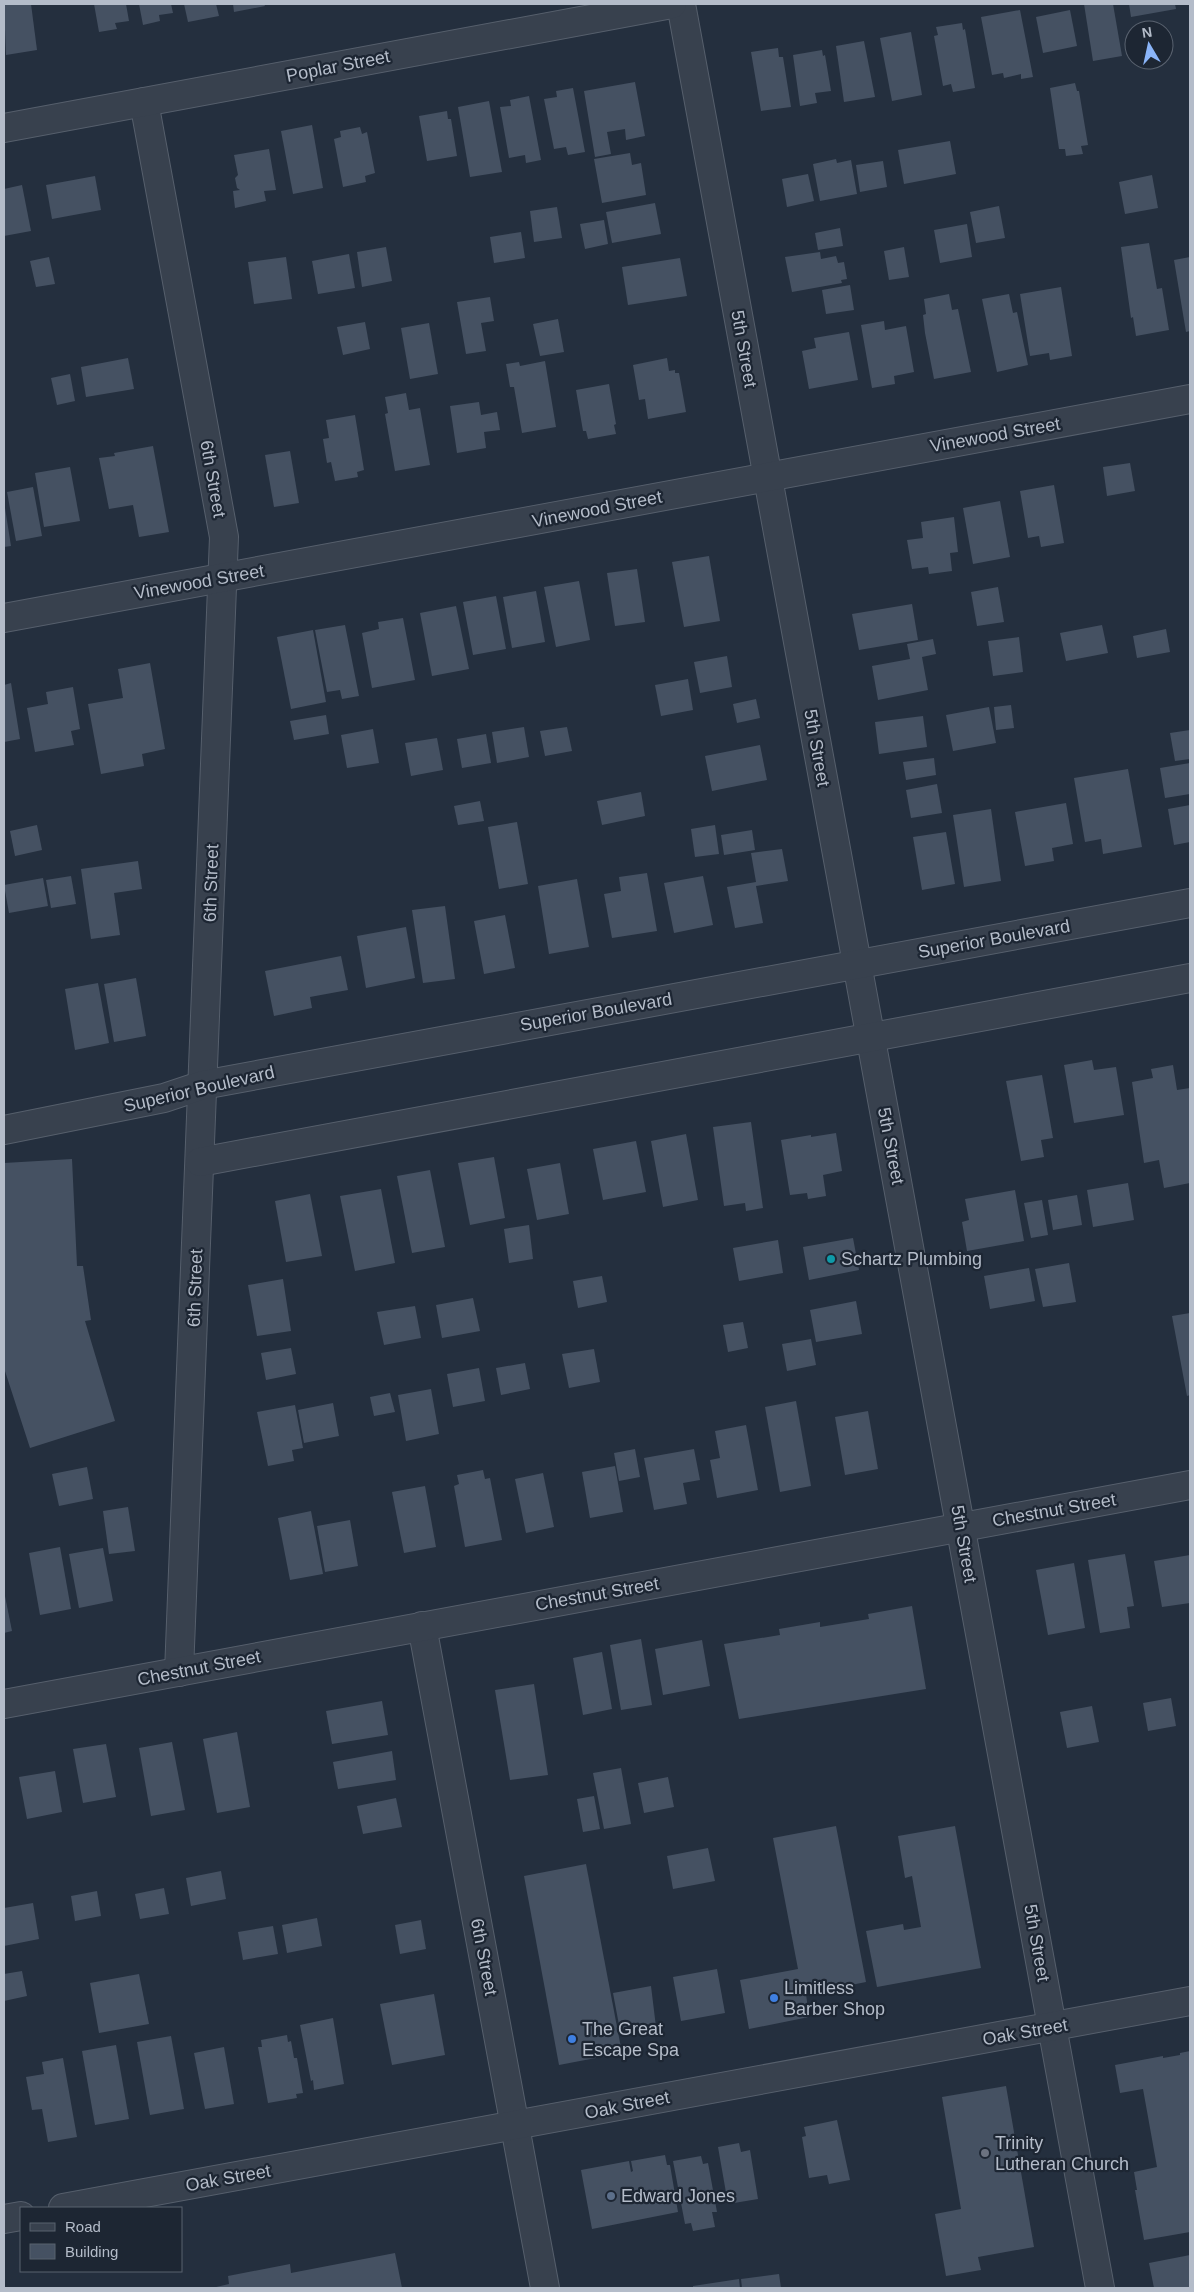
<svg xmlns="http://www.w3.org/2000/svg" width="1194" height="2292" font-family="Helvetica,sans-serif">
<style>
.building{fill:#455162}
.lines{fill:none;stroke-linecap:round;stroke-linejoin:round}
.minor-casing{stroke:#565f6c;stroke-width:30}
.minor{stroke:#38414e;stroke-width:28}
.culture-dot{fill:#0f9aa8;stroke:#1d2633;stroke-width:2}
.shop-dot{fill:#3f7fe0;stroke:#1d2633;stroke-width:2}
.worship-dot{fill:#6b7280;stroke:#1d2633;stroke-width:2}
.service-dot{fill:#5c6f8a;stroke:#1d2633;stroke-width:2}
.labels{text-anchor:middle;stroke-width:4.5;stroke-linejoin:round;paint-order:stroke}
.street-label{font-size:18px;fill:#b4bcc9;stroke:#1d2633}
.poi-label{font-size:18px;fill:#b4bcc9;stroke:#1d2633;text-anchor:start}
</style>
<rect width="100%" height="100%" fill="#242f3e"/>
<g class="building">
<path d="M4 4H31L37 50 6 55Z"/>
<path d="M94 4H126L129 21 115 23 117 29 99 32Z"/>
<path d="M139 4H171L173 13 159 15 160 21 143 25Z"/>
<path d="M184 4H216L219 16 188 22Z"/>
<path d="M233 4H264L265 6 234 12Z"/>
<path d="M1084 4H1113L1122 56 1093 61Z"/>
<path d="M1129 4H1175L1176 9 1131 17Z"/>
<path d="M1020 10 1033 77 1021 79V74L1004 78 1003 73 992 75 981 17Z"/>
<path d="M1070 10 1077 46 1043 53 1036 17Z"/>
<path d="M962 23 963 30 965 29 975 88 953 92 951 84 943 86 934 36 938 35 936 27Z"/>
<path d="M911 32 922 95 892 101 880 38Z"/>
<path d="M864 41 875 97 844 102 836 46Z"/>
<path d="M778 48 779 57H783L791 107 761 111 751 52Z"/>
<path d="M822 50 823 56 825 55 831 91 815 93 817 103 800 106 793 55Z"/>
<path d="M635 82 645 136 626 140 625 129 607 132 611 154 595 157 584 91Z"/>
<path d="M1075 83 1077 91H1079L1088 145 1081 146 1083 154 1066 156 1065 149H1059L1050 88Z"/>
<path d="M573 88 585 152 568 155 566 147 554 149 544 99 557 97 556 91Z"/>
<path d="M529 96 541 160 526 163 525 155 509 158 500 107 511 106 510 100Z"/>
<path d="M489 101 502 172 470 177 458 107Z"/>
<path d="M447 111 448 119H451L457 156 427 161 419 116Z"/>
<path d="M312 125 323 188 293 194 281 131Z"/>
<path d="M360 127 362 134 367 132 375 173 365 176 366 182 343 187 334 139 341 137 340 131Z"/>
<path d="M950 141 956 174 904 184 898 150Z"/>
<path d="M269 149 276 190 264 191 266 201 235 208 233 191 240 190 237 188 235 178 238 175 234 155Z"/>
<path d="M630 153 632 165 641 163 646 195 602 203 594 159Z"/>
<path d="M836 159 837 163 851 160 857 194 820 201 813 164Z"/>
<path d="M883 161 887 187 860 192 856 165Z"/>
<path d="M808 174 814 201 787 207 782 179Z"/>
<path d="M1152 175 1158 208 1125 214 1119 182Z"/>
<path d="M95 176 101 210 52 219 46 185Z"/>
<path d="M22 185 31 231 4 236V189Z"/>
<path d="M655 203 661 234 612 243 606 212Z"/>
<path d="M999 206 1005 238 976 243 970 212Z"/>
<path d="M557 207 562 238 534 242 530 211Z"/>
<path d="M604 220 608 244 585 249 580 224Z"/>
<path d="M967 224 972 257 940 263 934 230Z"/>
<path d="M840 228 843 246 818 250 815 233Z"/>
<path d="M521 232 525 258 494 263 490 237Z"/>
<path d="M1149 243 1157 289 1162 288 1169 330 1136 336 1133 317 1131 318 1121 247Z"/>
<path d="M386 247 392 281 362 287 357 252Z"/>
<path d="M904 247 909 277 889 280 884 251Z"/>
<path d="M820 252 821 259 836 256 838 263 844 262 847 279 841 280 842 283 792 292 785 257Z"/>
<path d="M349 254 355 288 318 294 312 261Z"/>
<path d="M49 257 55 284 36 287 30 261Z"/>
<path d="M286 257 292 299 254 304 248 262Z"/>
<path d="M1190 257V331L1186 332 1174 260Z"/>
<path d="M680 258 687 296 628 305 622 267Z"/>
<path d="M850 285 854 310 826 314 822 290Z"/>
<path d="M1061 287 1072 356 1050 360 1049 353 1030 356 1020 294Z"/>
<path d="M949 294 952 310 958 309 971 372 934 379 925 333 923 315 926 314 924 299Z"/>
<path d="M1009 294 1013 313 1017 312 1028 365 997 372 982 299Z"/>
<path d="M490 297 494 321 481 323 486 351 466 354 457 302Z"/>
<path d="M558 319 564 352 540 356 533 324Z"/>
<path d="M884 321 885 330 906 326 914 372 894 376 895 384 872 388 861 325Z"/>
<path d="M365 322 370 349 343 355 337 327Z"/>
<path d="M429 323 438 374 410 379 401 328Z"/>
<path d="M849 332 858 380 809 389 802 351 816 348 814 338Z"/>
<path d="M128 358 134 389 86 397 81 367Z"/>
<path d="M667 358 669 371 675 370V373H679L686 412 648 419 645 399 639 400 633 365Z"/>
<path d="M545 361 556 427 522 433 514 387H510L506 364 519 362 520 366Z"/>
<path d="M70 374 75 401 57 405 51 378Z"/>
<path d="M609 384 616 424 614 425 616 434 588 439 586 431H583L576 390Z"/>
<path d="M406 393 409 410 420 408 430 465 395 471 385 414 388 413 385 397Z"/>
<path d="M479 402 481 415 497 412 500 430 484 432 486 448 457 453 450 406Z"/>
<path d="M355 415 364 470 357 472 358 477 335 481 331 462 327 463 323 439 329 438 326 420Z"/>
<path d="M153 446 169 532 139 537 133 505 109 509 99 458 115 456 114 453Z"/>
<path d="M290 451 299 503 274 507 265 455Z"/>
<path d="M1130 463 1135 491 1107 496 1103 467Z"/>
<path d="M70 467 80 521 44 527 35 473Z"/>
<path d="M1054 485 1064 543 1041 547 1039 536 1028 538 1020 491Z"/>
<path d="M33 487 42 536 16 541 7 492Z"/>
<path d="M1000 501 1010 557 973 564 963 508Z"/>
<path d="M5 508 11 546 4 547V509Z"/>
<path d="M954 517 958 552 950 553 952 571 929 574 928 567 912 569 907 540 923 538 921 522Z"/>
<path d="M709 556 720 621 684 627 672 562Z"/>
<path d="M637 569 645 622 615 626 607 573Z"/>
<path d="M579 581 590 640 556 647 544 587Z"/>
<path d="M998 587 1004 622 977 626 971 592Z"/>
<path d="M536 591 545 642 512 648 503 597Z"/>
<path d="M496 596 506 649 473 655 463 602Z"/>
<path d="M912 604 918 640 859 650 852 614Z"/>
<path d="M456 606 469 669 432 676 420 613Z"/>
<path d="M403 618 415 680 372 688 362 633 379 629 378 622Z"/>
<path d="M345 625 359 696 342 699 340 690 327 692 315 630Z"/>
<path d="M1102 625 1108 653 1066 661 1060 633Z"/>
<path d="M1166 629 1170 652 1137 658 1133 636Z"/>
<path d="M313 630 326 702 291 709 277 637Z"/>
<path d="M1019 637 1023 672 993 676 988 641Z"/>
<path d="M933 639 936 654 922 657 928 690 878 700 872 666 910 659 907 644Z"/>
<path d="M727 656 732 687 700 693 694 662Z"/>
<path d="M150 663 165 749 142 754 144 766 101 774 88 704 123 698 118 669Z"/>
<path d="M688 679 693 710 661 716 655 685Z"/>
<path d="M11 683 20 739 4 742V685Z"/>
<path d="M73 687 80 729 71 731 74 745 35 752 27 708 48 704 46 692Z"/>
<path d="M756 699 760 718 737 723 733 704Z"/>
<path d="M1011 705 1014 728 996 730 994 707Z"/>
<path d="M989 707 996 743 953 751 946 715Z"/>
<path d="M326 715 329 734 294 740 290 721Z"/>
<path d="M923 716 927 747 879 754 875 722Z"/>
<path d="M524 727 529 757 497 763 492 732Z"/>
<path d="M567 727 572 751 545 756 540 731Z"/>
<path d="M373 729 379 763 347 768 341 735Z"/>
<path d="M1190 730V759L1175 761 1170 733Z"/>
<path d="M486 734 491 763 462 768 457 739Z"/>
<path d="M437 738 443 770 411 776 405 743Z"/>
<path d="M760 745 767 780 712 791 705 756Z"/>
<path d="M934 758 936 775 906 780 903 762Z"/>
<path d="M1190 763V794L1165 798 1160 768Z"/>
<path d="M1128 769 1142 847 1103 854 1101 839 1085 842 1074 778Z"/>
<path d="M937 784 942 813 911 818 906 790Z"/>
<path d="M641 792 645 816 602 825 597 801Z"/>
<path d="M480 801 484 821 458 825 454 806Z"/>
<path d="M1066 803 1073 844 1052 848 1054 861 1025 866 1015 812Z"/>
<path d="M1190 805V842L1174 845 1168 809Z"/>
<path d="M991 809 1001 881 964 887 953 815Z"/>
<path d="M517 822 528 884 499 889 488 827Z"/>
<path d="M37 825 42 850 15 856 10 831Z"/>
<path d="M715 825 719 854 695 857 691 829Z"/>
<path d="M752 830 755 850 724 855 721 835Z"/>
<path d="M946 832 955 884 922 890 913 837Z"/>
<path d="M782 849 788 881 756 886 763 923 735 928 727 887 756 882 751 853Z"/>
<path d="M138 861 142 889 114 893 120 935 91 939 81 869Z"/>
<path d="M647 873 657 931 612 938 604 894 621 891 619 877Z"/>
<path d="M71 876 76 904 51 908 46 880Z"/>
<path d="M703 876 713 925 674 933 664 883Z"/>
<path d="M43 878 48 906 9 913 4 885Z"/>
<path d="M577 879 589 947 549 954 538 886Z"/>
<path d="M445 906 455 979 423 983 412 910Z"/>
<path d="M505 915 515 968 484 974 474 921Z"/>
<path d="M406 927 415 978 366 988 357 936Z"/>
<path d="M341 956 348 990 310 997 312 1008 274 1016 265 971Z"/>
<path d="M136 978 146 1036 114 1042 104 984Z"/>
<path d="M98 983 109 1043 75 1050 65 989Z"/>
<path d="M1092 1060 1094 1070 1116 1067 1124 1115 1074 1123 1064 1065Z"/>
<path d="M1173 1065 1177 1090 1190 1088V1183L1164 1188 1159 1160 1144 1163 1132 1082 1153 1078 1151 1069Z"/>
<path d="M1042 1075 1053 1138 1041 1140 1044 1157 1021 1161 1006 1081Z"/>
<path d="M751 1122 763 1208 746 1211 745 1203 724 1206 713 1127Z"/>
<path d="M836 1133 842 1171 823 1175 826 1196 808 1199 807 1193 790 1195 781 1140 811 1135V1137Z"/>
<path d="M686 1134 698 1200 663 1207 651 1141Z"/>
<path d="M636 1141 646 1192 603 1200 593 1149Z"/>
<path d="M494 1157 505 1218 470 1225 458 1163Z"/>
<path d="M72 1159 77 1266H83L91 1320 85 1321 115 1421 30 1448 4 1368V1163Z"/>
<path d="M560 1163 569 1214 537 1220 527 1169Z"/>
<path d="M430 1170 445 1247 412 1253 397 1176Z"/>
<path d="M1128 1183 1134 1220 1093 1227 1087 1190Z"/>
<path d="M381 1189 395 1263 355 1271 340 1196Z"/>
<path d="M1015 1190 1024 1241 967 1251 962 1222 969 1220 965 1199Z"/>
<path d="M310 1194 322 1256 286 1262 275 1201Z"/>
<path d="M1077 1195 1082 1225 1053 1230 1048 1200Z"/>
<path d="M1042 1200 1048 1235 1031 1238 1024 1203Z"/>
<path d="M529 1225 533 1259 509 1263 504 1229Z"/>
<path d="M853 1238 859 1270 809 1280 803 1247Z"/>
<path d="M778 1240 783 1273 739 1281 733 1248Z"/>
<path d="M1069 1263 1076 1302 1043 1307 1035 1269Z"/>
<path d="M1029 1268 1035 1301 990 1309 984 1276Z"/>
<path d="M602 1276 607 1302 578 1308 573 1281Z"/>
<path d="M283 1279 291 1331 257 1336 248 1285Z"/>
<path d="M473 1298 480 1331 442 1338 436 1305Z"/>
<path d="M856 1301 862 1334 816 1342 810 1310Z"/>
<path d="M415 1306 421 1338 384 1345 377 1312Z"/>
<path d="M1190 1313V1395L1187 1396 1172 1316Z"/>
<path d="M743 1322 748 1348 728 1352 723 1325Z"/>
<path d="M811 1339 816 1365 787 1371 782 1344Z"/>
<path d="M291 1348 296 1374 266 1380 261 1353Z"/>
<path d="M594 1349 600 1382 569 1388 562 1354Z"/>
<path d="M525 1363 530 1389 501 1395 496 1368Z"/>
<path d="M479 1368 485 1401 453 1407 447 1374Z"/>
<path d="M431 1389 439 1434 406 1441 398 1395Z"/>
<path d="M390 1393 395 1412 374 1416 370 1397Z"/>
<path d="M796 1401 811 1486 780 1492 765 1407Z"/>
<path d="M333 1403 339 1436 304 1443 298 1410Z"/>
<path d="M295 1405 303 1448 292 1450 294 1461 268 1466 257 1412Z"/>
<path d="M868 1411 878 1469 845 1475 835 1417Z"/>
<path d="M746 1425 758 1490 717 1498 710 1460 720 1458 715 1431Z"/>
<path d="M635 1449 640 1477 619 1481 614 1453Z"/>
<path d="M694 1449 700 1480 683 1483 687 1504 654 1510 644 1458Z"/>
<path d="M615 1466 623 1512 590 1518 582 1472Z"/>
<path d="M87 1467 93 1499 59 1506 52 1474Z"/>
<path d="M483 1470 485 1479 490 1478 502 1540 465 1547 454 1486 459 1484 457 1475Z"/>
<path d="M543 1473 554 1527 526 1533 515 1479Z"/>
<path d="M425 1486 436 1547 404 1553 392 1492Z"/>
<path d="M128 1507 135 1551 109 1554 103 1511Z"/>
<path d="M311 1511 323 1574 290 1580 278 1518Z"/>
<path d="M350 1520 358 1566 325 1572 317 1526Z"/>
<path d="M60 1547 71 1609 40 1615 29 1553Z"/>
<path d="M103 1548 113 1601 79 1608 69 1554Z"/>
<path d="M1125 1554 1134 1606 1127 1607 1130 1628 1100 1633 1088 1560Z"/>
<path d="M1190 1555V1603L1162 1607 1154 1561Z"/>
<path d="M1074 1563 1085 1628 1048 1635 1036 1570Z"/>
<path d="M4 1591 12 1631 4 1633Z"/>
<path d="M912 1606 926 1689 739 1719 724 1644 780 1635 779 1629 820 1622V1627L869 1619 868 1614Z"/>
<path d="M641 1639 652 1705 621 1710 610 1645Z"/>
<path d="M702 1640 710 1686 663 1695 655 1649Z"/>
<path d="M602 1652 612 1709 583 1715 573 1658Z"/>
<path d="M534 1684 548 1775 510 1780 495 1690Z"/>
<path d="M1171 1698 1176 1726 1148 1731 1143 1703Z"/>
<path d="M382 1701 388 1735 332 1744 326 1711Z"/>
<path d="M1092 1706 1099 1742 1067 1748 1060 1712Z"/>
<path d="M237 1732 250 1807 217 1813 203 1739Z"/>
<path d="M172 1742 185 1810 151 1816 139 1748Z"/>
<path d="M106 1744 116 1797 83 1803 73 1749Z"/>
<path d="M392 1751 396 1780 338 1789 333 1762Z"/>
<path d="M621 1768 631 1824 604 1829 593 1773Z"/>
<path d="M55 1771 62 1812 27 1819 19 1777Z"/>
<path d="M668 1777 674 1807 644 1813 638 1783Z"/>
<path d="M594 1796 600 1829 583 1832 577 1799Z"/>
<path d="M396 1798 402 1827 363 1834 357 1806Z"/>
<path d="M836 1826 866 1982 806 1994 809 2017 749 2029 740 1980 798 1969 773 1838Z"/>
<path d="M955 1826 981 1968 877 1987 866 1931 903 1924 904 1930 921 1927 912 1876 905 1878 898 1836Z"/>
<path d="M708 1848 715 1881 673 1889 667 1856Z"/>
<path d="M586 1864 622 2053 559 2065 524 1876Z"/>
<path d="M221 1871 226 1899 191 1906 186 1878Z"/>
<path d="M164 1888 169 1914 140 1919 135 1894Z"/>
<path d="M97 1891 101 1916 75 1921 71 1896Z"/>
<path d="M33 1903 39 1939 4 1946V1908Z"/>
<path d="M317 1918 322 1946 287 1953 282 1925Z"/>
<path d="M421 1920 426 1949 400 1954 395 1925Z"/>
<path d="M273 1926 278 1954 243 1960 238 1932Z"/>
<path d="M717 1969 725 2013 681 2021 673 1977Z"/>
<path d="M22 1971 27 1996 4 2001V1974Z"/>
<path d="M139 1974 149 2024 99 2033 90 1983Z"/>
<path d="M651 1986 656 2027 623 2033 621 2024 619 2025 613 1993Z"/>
<path d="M434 1994 445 2055 392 2065 380 2004Z"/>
<path d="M333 2018 344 2084 314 2090 313 2080 311 2081 300 2025Z"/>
<path d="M287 2035 288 2042 291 2041 294 2058H297L303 2093 296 2094 297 2098 268 2103 258 2047H262L261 2040Z"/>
<path d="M171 2036 184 2109 150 2115 137 2042Z"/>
<path d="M116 2045 129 2119 95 2125 82 2051Z"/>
<path d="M224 2047 234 2104 205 2109 194 2053Z"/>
<path d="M1190 2051V2232L1144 2240 1135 2190H1137L1134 2172 1157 2167 1143 2089 1120 2093 1115 2065 1163 2056V2058L1180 2055V2053Z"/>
<path d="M63 2058 77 2137 48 2142 42 2109 32 2110 26 2077 44 2074 42 2062Z"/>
<path d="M1006 2086 1034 2247 978 2257 981 2270 946 2276 935 2214 961 2209 942 2097Z"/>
<path d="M837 2120 850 2180 829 2184 827 2175 809 2178 802 2137 806 2136 804 2127Z"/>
<path d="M739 2143 741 2152 750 2150 758 2199 728 2204 718 2147Z"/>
<path d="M665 2155 667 2165H670L678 2212 592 2229 581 2170 629 2161 631 2172 633 2171 631 2161Z"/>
<path d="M701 2156 703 2164 708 2163 717 2212H712L715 2227 693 2231 691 2223 685 2224 673 2161Z"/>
<path d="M395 2253 402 2288H212L229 2284 228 2276 290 2264 291 2273Z"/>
<path d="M1190 2255V2288H1154L1149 2263Z"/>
<path d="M779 2274 781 2288H742L741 2279Z"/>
<path d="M739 2279 740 2288H693V2286Z"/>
</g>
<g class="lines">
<defs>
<g id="minor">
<path d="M681 4 1100 2288"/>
<path d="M144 102 224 537 179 1672"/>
<path d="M4 128 672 4"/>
<path d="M4 618 1190 399"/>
<path d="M4 1130 164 1098 203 1085 1190 903"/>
<path d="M200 1162 1190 978"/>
<path d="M422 1626 545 2288"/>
<path d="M4 1704 1190 1485"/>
<path d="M63 2208 1190 2001"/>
<path d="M4 2219 21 2216"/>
</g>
</defs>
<use href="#minor" class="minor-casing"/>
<use href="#minor" class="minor"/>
</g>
<circle class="culture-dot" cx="831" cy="1259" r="5"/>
<g class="shop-dot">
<circle cx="774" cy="1998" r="5"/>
<circle cx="572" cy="2039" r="5"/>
</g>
<circle class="worship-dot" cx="985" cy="2153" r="5"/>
<circle class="service-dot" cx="611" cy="2196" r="5"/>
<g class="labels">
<g class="street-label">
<text transform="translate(338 66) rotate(-11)" y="6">Poplar Street</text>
<text transform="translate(744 349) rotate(80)" y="6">5th Street</text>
<text transform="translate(995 435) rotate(-10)" y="6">Vinewood Street</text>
<text transform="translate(213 479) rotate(80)" y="6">6th Street</text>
<text transform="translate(597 509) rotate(-11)" y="6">Vinewood Street</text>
<text transform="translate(199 582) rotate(-10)" y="6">Vinewood Street</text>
<text transform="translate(817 748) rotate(80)" y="6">5th Street</text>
<text transform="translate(211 883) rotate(-88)" y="6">6th Street</text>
<text transform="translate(994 939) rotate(-10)" y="6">Superior Boulevard</text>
<text transform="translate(596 1012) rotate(-10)" y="6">Superior Boulevard</text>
<text transform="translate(199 1089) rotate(-13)" y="6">Superior Boulevard</text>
<text transform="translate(891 1146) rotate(79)" y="6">5th Street</text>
<text transform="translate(195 1288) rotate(-88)" y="6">6th Street</text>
<text transform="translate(1054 1510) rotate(-10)" y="6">Chestnut Street</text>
<text transform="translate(964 1544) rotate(80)" y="6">5th Street</text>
<text transform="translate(597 1594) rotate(-10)" y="6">Chestnut Street</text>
<text transform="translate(199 1668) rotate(-11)" y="6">Chestnut Street</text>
<text transform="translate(1037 1943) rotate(80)" y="6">5th Street</text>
<text transform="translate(484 1957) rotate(79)" y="6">6th Street</text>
<text transform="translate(1025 2032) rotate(-10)" y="6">Oak Street</text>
<text transform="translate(627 2105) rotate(-11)" y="6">Oak Street</text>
<text transform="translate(228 2178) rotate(-10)" y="6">Oak Street</text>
</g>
<g class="poi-label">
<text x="841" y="1265">Schartz Plumbing</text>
<text x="784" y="1994">Limitless<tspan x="784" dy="21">Barber Shop</tspan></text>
<text x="582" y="2035">The Great<tspan x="582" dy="21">Escape Spa</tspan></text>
<text x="995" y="2149">Trinity<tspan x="995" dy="21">Lutheran Church</tspan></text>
<text x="621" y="2202">Edward Jones</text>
</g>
</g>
<rect width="1194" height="2292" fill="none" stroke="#b4bcc9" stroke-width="10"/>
<rect x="20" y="2207" width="162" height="65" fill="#1d2633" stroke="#59626f"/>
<rect x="30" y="2223" width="25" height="8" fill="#38414e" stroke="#59626f"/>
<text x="65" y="2232" font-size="15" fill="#b4bcc9">Road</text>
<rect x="30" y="2244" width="25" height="15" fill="#455162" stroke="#59626f"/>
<text x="65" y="2257" font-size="15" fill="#b4bcc9">Building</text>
<g transform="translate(1149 45) rotate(351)"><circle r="24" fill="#1d2633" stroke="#59626f"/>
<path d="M0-4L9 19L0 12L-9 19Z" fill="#8ab4f8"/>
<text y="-8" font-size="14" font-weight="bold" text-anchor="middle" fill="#b4bcc9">N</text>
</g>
</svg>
